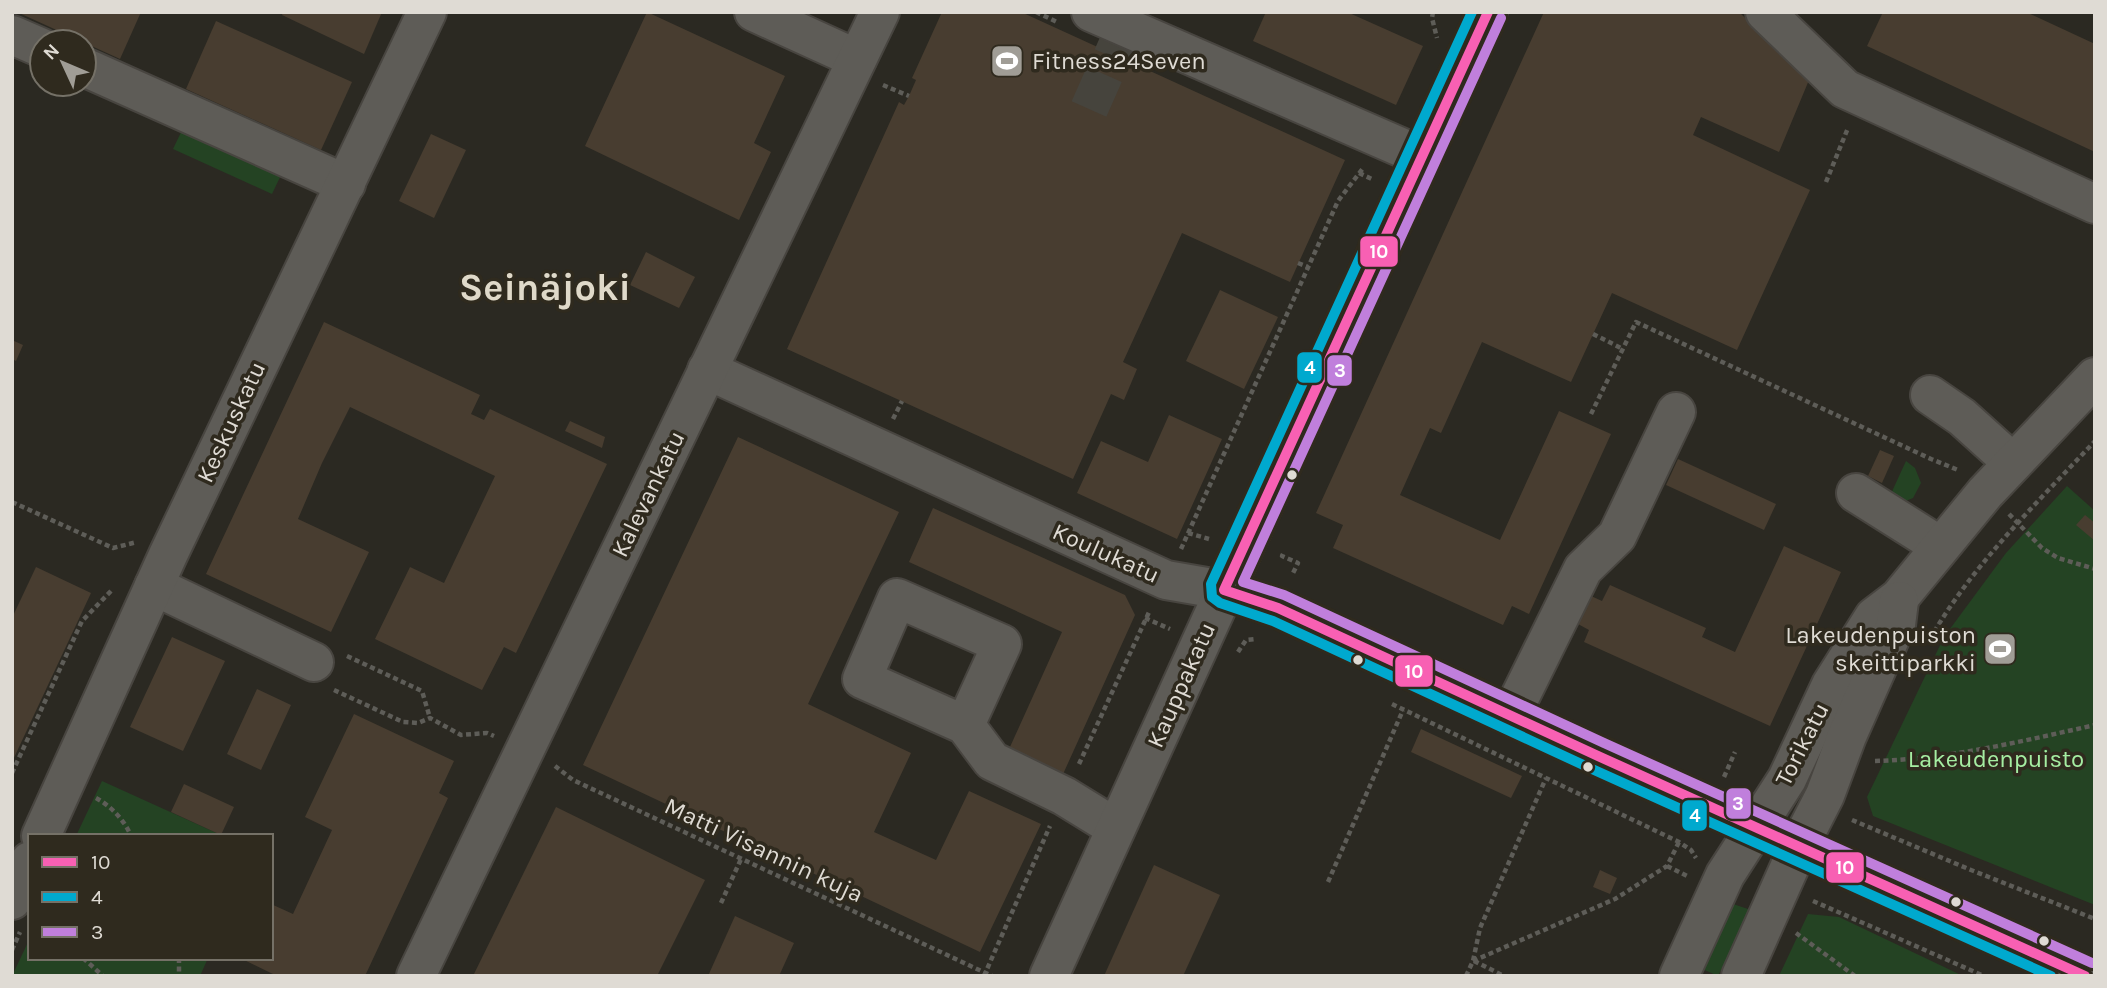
<svg xmlns="http://www.w3.org/2000/svg" width="2107" height="988" font-family="Karla,sans-serif">
<style>
.green{fill:#244323}
.building{fill:#483d30}
.lines{fill:none;stroke-linecap:round;stroke-linejoin:round}
.minor-tunnel{stroke:#46443d;stroke-width:38;stroke-dasharray:38 19;stroke-linecap:butt}
.minor-casing{stroke:#484540;stroke-width:42}
.path{stroke:#5e5d58;stroke-width:4.5;stroke-dasharray:5 3.5;stroke-linecap:butt}
.minor{stroke:#5e5c57;stroke-width:38}
.bus-1-casing{stroke:#2f2a1e;stroke-width:16}
.bus-2-casing{stroke:#2f2a1e;stroke-width:16}
.bus-3-casing{stroke:#2f2a1e;stroke-width:16}
.bus-1{stroke:#f860b3;stroke-width:10}
.bus-2{stroke:#00a9ce;stroke-width:10}
.bus-3{stroke:#c07fdc;stroke-width:10}
.bus-dot{fill:#dfdbd4;stroke:#2f2a1e;stroke-width:2.5}
.labels{text-anchor:middle;stroke-width:7;stroke-linejoin:round;paint-order:stroke}
.poi-label{font-size:24px;fill:#dfdbd4;stroke:#2f2a1e;text-anchor:start}
.street-label{font-size:24px;fill:#dfdbd4;stroke:#2f2a1e}
.park-label{font-size:24px;fill:#a5eda2;stroke:#2f2a1e}
.town-label{font-size:38px;font-weight:bold;fill:#dfd9c9;stroke:#2f2a1e}
.line-badge{stroke:#2f2a1e;stroke-width:2.5}
.badge-label{font-size:19px;text-anchor:middle;font-weight:bold;fill:#fff}
</style>
<rect width="100%" height="100%" fill="#2b2922"/>
<g class="green">
<path d="M184 126 283 171 272 194 173 149Z"/>
<path d="M1906 461 1915 468 1921 483 1913 498 1901 503 1889 498Z"/>
<path d="M2067 486 2095 511V905L1873 816 1867 797 1944 637 2006 553Z"/>
<path d="M102 781 221 835V836H76Z"/>
<path d="M1730 903 1751 910 1718 976 1698 967Z"/>
<path d="M1808 914 1839 917 1963 976H1779Z"/>
<path d="M30 938V958H208L200 976H12Z"/>
</g>
<g class="building">
<path d="M17 12H141L120 59Z"/>
<path d="M283 12H382L364 54 282 15Z"/>
<path d="M647 12 785 76 754 143 771 152 739 220 585 146Z"/>
<path d="M942 12H1021L1345 160 1290 282 1182 233 1123 362 1137 369 1124 400 1111 394 1073 479 787 349 899 102 904 105 909 96 916 80 912 78Z"/>
<path d="M1266 12H1347L1423 46 1396 105 1253 41Z"/>
<path d="M1544 12H1739L1809 80 1779 152 1701 117 1693 135 1810 190 1737 350 1612 293 1571 382 1482 342 1441 433 1430 428 1400 495 1500 540 1559 411 1611 434 1529 614 1512 606 1503 625 1333 548 1343 525 1316 513Z"/>
<path d="M1883 12H2026L2095 44V152L1867 46Z"/>
<path d="M216 21 352 82 321 150 186 89Z"/>
<path d="M431 134 466 150 434 218 399 201Z"/>
<path d="M646 252 695 277 679 308 630 285Z"/>
<path d="M1220 290 1278 317 1244 389 1186 361Z"/>
<path d="M324 322 480 395 471 414 484 420 490 409 607 464 516 653 504 647 482 690 375 639 410 567 444 583 495 476 350 407 322 463 298 519 369 552 331 632 206 574Z"/>
<path d="M12 340 23 345 16 361 12 359Z"/>
<path d="M1169 415 1222 439 1177 539 1077 493 1101 441 1148 462Z"/>
<path d="M570 421 605 437 602 448 565 431Z"/>
<path d="M738 437 899 512 808 704 911 753 874 832 936 860 969 791 1041 824 980 952 583 765Z"/>
<path d="M1880 450 1894 456 1882 483 1868 476Z"/>
<path d="M1678 459 1776 504 1764 530 1666 485Z"/>
<path d="M933 508 1125 595 1135 615 1059 783 1005 758 1062 632 909 562Z"/>
<path d="M2085 515 2095 523V541L2076 525Z"/>
<path d="M1784 546 1841 572 1770 726 1584 642 1589 630 1578 624 1591 596 1602 601 1610 585 1706 628 1702 637 1735 652Z"/>
<path d="M36 567 91 593 12 762V618Z"/>
<path d="M172 637 225 661 183 751 130 727Z"/>
<path d="M257 689 291 705 261 770 227 754Z"/>
<path d="M354 714 454 761 439 793 448 798 365 976H277L240 958H271V904L293 914 332 830 305 817Z"/>
<path d="M1421 729 1522 776 1511 798 1411 752Z"/>
<path d="M184 784 234 807 221 835 171 812Z"/>
<path d="M556 807 705 880 657 976H473Z"/>
<path d="M1154 865 1220 895 1183 976H1104Z"/>
<path d="M1600 870 1617 878 1610 894 1593 887Z"/>
<path d="M735 916 794 943 779 976H708Z"/>
</g>
<g class="lines">
<path class="minor-tunnel" d="M1089 109 1120 39"/>
<defs>
<g id="minor">
<path d="M754 12 857 59"/>
<path d="M1091 12 1421 156"/>
<path d="M1765 12 1845 89 2095 204"/>
<path d="M12 35 42 48"/>
<path d="M84 67 346 184"/>
<path d="M707 370 1166 580 1224 590 1278 608 1598 756 2086 976"/>
<path d="M1930 395 1962 417 2013 463"/>
<path d="M1856 493 1940 546"/>
<path d="M154 586 314 662"/>
<path d="M1511 715 1583 569 1617 536 1676 412"/>
<path d="M965 725 862 679 897 598 1002 644 965 725 992 761 1064 796 1116 828"/>
<path d="M41 836 168 555 427 12"/>
<path d="M12 900 30 861"/>
<path d="M416 976 880 12"/>
<path d="M1049 976 1488 12"/>
<path d="M1679 976 1725 875 1787 779 1831 685 1874 617 1899 598 1985 493 2095 377"/>
<path d="M1741 976 1799 846 1825 795 1847 736 1896 625 1899 601"/>
</g>
</defs>
<use href="#minor" class="minor-casing"/>
<g class="path">
<path d="M1036 12 1057 22"/>
<path d="M1433 12 1432 18 1437 38"/>
<path d="M883 85 909 96"/>
<path d="M1359 173 1374 180"/>
<path d="M1826 182 1848 128"/>
<path d="M1298 263 1308 267"/>
<path d="M1593 334 1623 349"/>
<path d="M1591 414 1636 322 1931 459 1958 470"/>
<path d="M893 419 902 401"/>
<path d="M12 502 113 548 137 542"/>
<path d="M2009 514 2042 548 2058 558 2095 569"/>
<path d="M1188 533 1209 539"/>
<path d="M1181 549 1338 201 1364 167"/>
<path d="M1283 554 1282 556 1298 563 1292 575"/>
<path d="M1145 618 1170 629"/>
<path d="M1930 639C1972 565 2037 503 2095 441"/>
<path d="M1238 652 1246 640 1255 639"/>
<path d="M347 656 422 691 430 718"/>
<path d="M334 690 403 722 418 723 430 718 461 735 487 733 494 736"/>
<path d="M1392 704 1679 842 1691 850 1696 858"/>
<path d="M1875 761C1949 759 2023 741 2095 725"/>
<path d="M1079 764 1150 610"/>
<path d="M555 766 573 780 992 976"/>
<path d="M12 773 82 621 111 591"/>
<path d="M1724 777 1735 752"/>
<path d="M96 798C111 806 125 821 131 836"/>
<path d="M1852 820 1971 870 2095 919"/>
<path d="M1667 866 1689 877"/>
<path d="M1328 882 1403 710"/>
<path d="M1813 901 1984 976"/>
<path d="M721 903 741 859"/>
<path d="M1796 933 1855 976"/>
<path d="M12 950 20 932"/>
<path d="M83 958 103 976"/>
<path d="M179 958V976"/>
<path d="M1473 961 1615 899 1667 866 1679 842"/>
<path d="M1474 961 1504 976"/>
<path d="M984 976 1050 826"/>
<path d="M1466 976 1473 961 1480 928 1546 778"/>
</g>
<use href="#minor" class="minor"/>
<defs>
<path id="bus-1" d="M1488 12 1224 590 1278 608 1598 756 2085 976"/>
<path id="bus-2" d="M1472 12 1211 584 1212 597 1220 603 1273 621 1592 769 2051 976"/>
<path id="bus-3" d="M1501 18 1243 582 1284 595 1604 743 2092 963"/>
</defs>
<use href="#bus-1" class="bus-1-casing"/>
<use href="#bus-2" class="bus-2-casing"/>
<use href="#bus-3" class="bus-3-casing"/>
<use href="#bus-1" class="bus-1"/>
<use href="#bus-2" class="bus-2"/>
<use href="#bus-3" class="bus-3"/>
</g>
<defs>
<symbol id="stadium-square" viewBox="-11 -11 22 22"><rect x="-9" y="-9" width="18" height="18" rx="4" fill="#a09d96" stroke="#2f2a1e"/><path d="M0-5a6.5 5 0 1 0 0 10a6.5 5 0 1 0 0-10ZM-3.5-1.8h7v3.6h-7Z" fill="#fff"/></symbol>
</defs>
<g fill-rule="evenodd">
<use href="#stadium-square" x="988" y="42" width="38" height="38"/>
<use href="#stadium-square" x="1981" y="630" width="38" height="38"/>
</g>
<g class="bus-dot">
<circle cx="1292" cy="475" r="6"/>
<circle cx="1358" cy="660" r="6"/>
<circle cx="1588" cy="767" r="6"/>
<circle cx="1956" cy="902" r="6"/>
<circle cx="2044" cy="941" r="6"/>
</g>
<g class="labels">
<g class="poi-label">
<text x="1032" y="69">Fitness24Seven</text>
<text x="1976" y="643" text-anchor="end">Lakeudenpuiston<tspan x="1976" dy="28">skeittiparkki</tspan></text>
</g>
<g class="street-label">
<text transform="translate(231 422) rotate(-65)" y="8">Keskuskatu</text>
<text transform="translate(648 494) rotate(-64)" y="8">Kalevankatu</text>
<text transform="translate(1106 553) rotate(24)" y="8">Koulukatu</text>
<text transform="translate(1181 685) rotate(-66)" y="8">Kauppakatu</text>
<text transform="translate(1802 744) rotate(-63)" y="8">Torikatu</text>
<text transform="translate(764 850) rotate(25)" y="8">Matti Visannin kuja</text>
</g>
<g class="park-label">
<text x="1996" y="767">Lakeudenpuisto</text>
</g>
<g class="town-label">
<text x="545" y="300">Seinäjoki</text>
</g>
</g>
<g class="line-badge">
<rect x="1359" y="235" width="40" height="33" rx="7" fill="#f860b3"/>
<rect x="1296" y="351" width="27" height="33" rx="7" fill="#00a9ce"/>
<rect x="1326" y="354" width="27" height="33" rx="7" fill="#c07fdc"/>
<rect x="1394" y="654" width="40" height="34" rx="7" fill="#f860b3"/>
<rect x="1725" y="787" width="27" height="33" rx="7" fill="#c07fdc"/>
<rect x="1681" y="799" width="27" height="33" rx="7" fill="#00a9ce"/>
<rect x="1825" y="851" width="40" height="33" rx="7" fill="#f860b3"/>
</g>
<g class="badge-label">
<text x="1379" y="258">10</text>
<text x="1310" y="374">4</text>
<text x="1340" y="377">3</text>
<text x="1414" y="678">10</text>
<text x="1738" y="810">3</text>
<text x="1695" y="822">4</text>
<text x="1845" y="874">10</text>
</g>
<rect width="2107" height="988" fill="none" stroke="#dfdbd4" stroke-width="28"/>
<rect x="28" y="834" width="245" height="126" fill="#2f2a1e" stroke="#757167" stroke-width="2"/>
<rect x="42" y="857" width="35" height="10" fill="#f860b3" stroke="#757167" stroke-width="2"/>
<text x="91" y="869" font-size="21" fill="#dfdbd4">10</text>
<rect x="42" y="892" width="35" height="10" fill="#00a9ce" stroke="#757167" stroke-width="2"/>
<text x="91" y="904" font-size="21" fill="#dfdbd4">4</text>
<rect x="42" y="927" width="35" height="10" fill="#c07fdc" stroke="#757167" stroke-width="2"/>
<text x="91" y="939" font-size="21" fill="#dfdbd4">3</text>
<g transform="translate(63 63) rotate(314)"><circle r="33" fill="#2f2a1e" stroke="#757167" stroke-width="2"/>
<path d="M0-5L12 26L0 18L-12 26Z" fill="#a09d96"/>
<text y="-10" font-size="19" font-weight="bold" text-anchor="middle" fill="#dfdbd4">N</text>
</g>
</svg>
